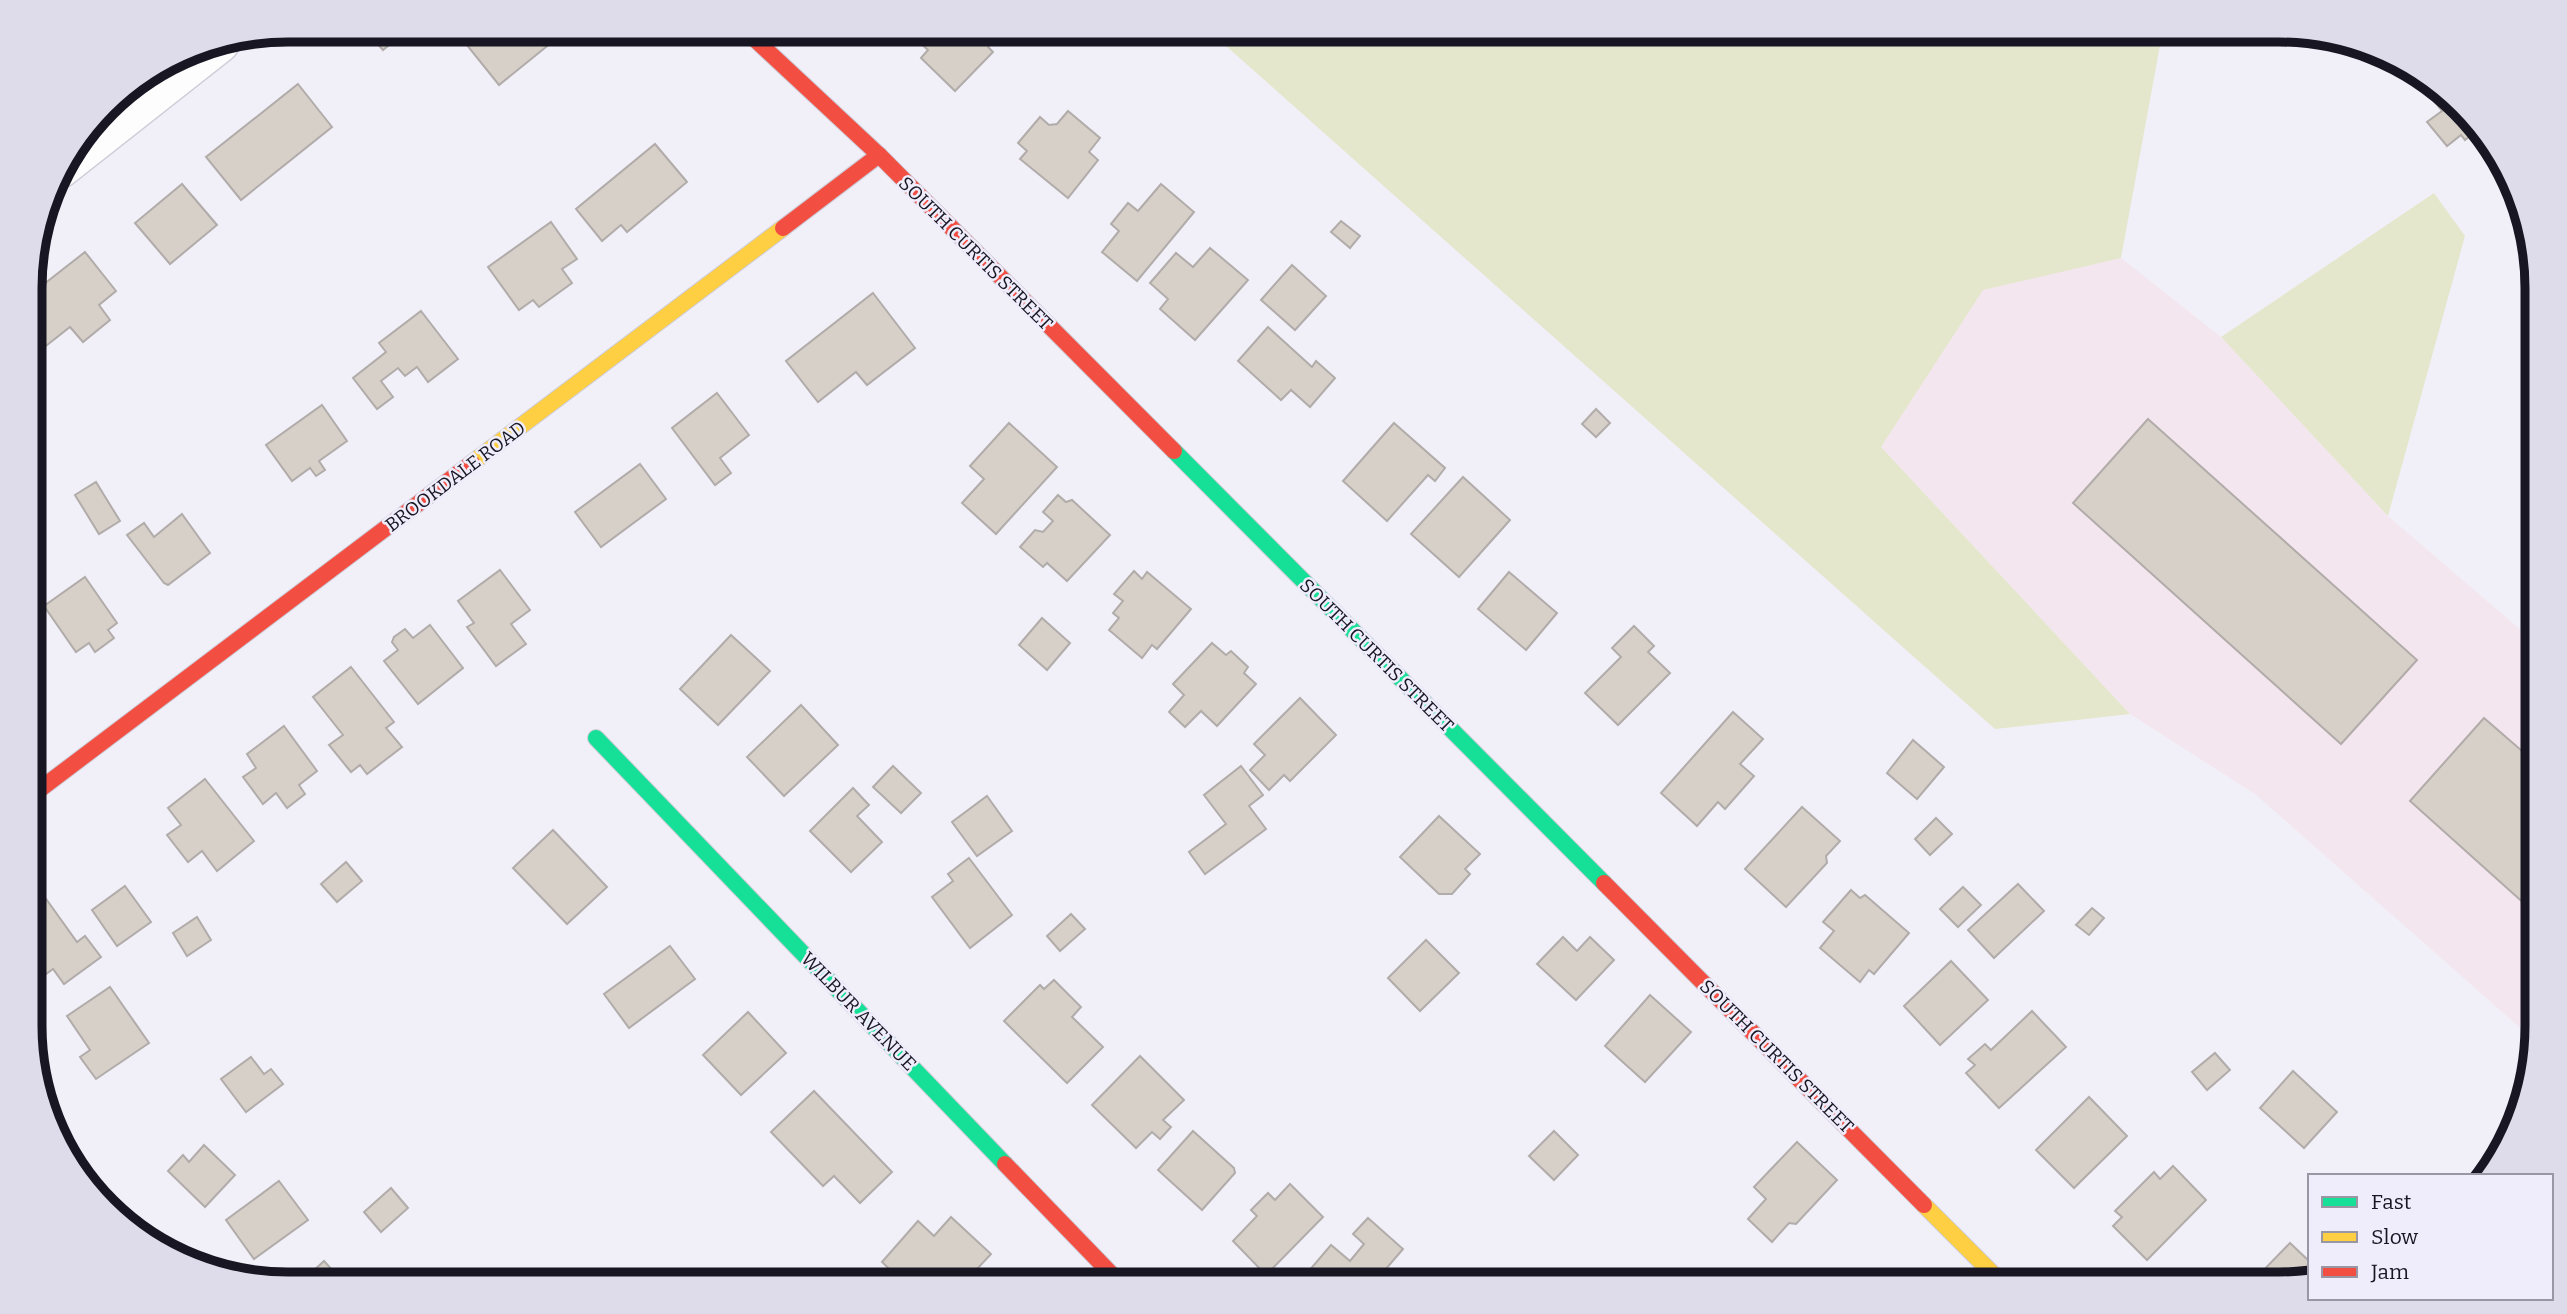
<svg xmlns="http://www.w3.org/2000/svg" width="2567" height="1314" font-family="Bitter,serif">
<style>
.commercial{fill:#f4e6ee}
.green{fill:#e4e7cc}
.building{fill:#d7d0c9;stroke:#b1acaa;stroke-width:2}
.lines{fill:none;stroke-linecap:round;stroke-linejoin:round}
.street-casing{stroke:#cdcbd6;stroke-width:41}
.fast-casing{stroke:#cdcbd6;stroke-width:18}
.slow-casing{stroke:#cdcbd6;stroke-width:18}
.jam-casing{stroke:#cdcbd6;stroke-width:18}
.street{stroke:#fdfdfe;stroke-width:38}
.fast{stroke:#16e098;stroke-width:16}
.slow{stroke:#ffcf43;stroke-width:16}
.jam{stroke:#f24e42;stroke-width:16}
.labels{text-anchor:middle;stroke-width:5;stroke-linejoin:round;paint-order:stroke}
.street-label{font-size:19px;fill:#181622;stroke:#efedfb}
.rim{fill:none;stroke:#181622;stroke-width:9}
</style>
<rect width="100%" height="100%" fill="#f1f0f8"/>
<path class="commercial" d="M2121 258 2221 337 2388 516 2536 643 2537 1026 2534 1040 2255 794 2130 714 1881 447 1983 289Z"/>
<g class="green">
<path d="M1208 30H2169L2161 40 2121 258 1983 290 1881 447 2130 714 1995 729Z"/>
<path d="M2434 193 2465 236 2388 516 2221 337Z"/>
</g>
<g class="building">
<path d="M365 30H407L383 50Z"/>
<path d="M484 30H567L499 85 466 44Z"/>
<path d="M927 30H1005L988 47 993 52 955 91 921 58 928 50 917 40Z"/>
<path d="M298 84 332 127 241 200 206 157Z"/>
<path d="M2430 88 2477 130 2465 140 2461 135 2447 146 2427 122 2442 111 2426 91Z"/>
<path d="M1068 111 1100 138 1089 152 1098 160 1068 198 1020 159 1027 151 1018 143 1040 117 1049 125 1057 124Z"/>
<path d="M655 144 687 182 627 232 621 225 602 241 576 209Z"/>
<path d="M182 184 217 225 170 264 135 223Z"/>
<path d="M1161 184 1194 212 1137 281 1102 252 1119 231 1111 224 1128 203 1138 211Z"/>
<path d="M1341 221 1360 236 1350 248 1331 232Z"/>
<path d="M551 222 577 259 562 269 572 283 539 307 533 300 519 310 488 267Z"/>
<path d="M1210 248 1248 280 1195 340 1160 309 1168 299 1150 283 1176 253 1193 267Z"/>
<path d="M85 252 116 291 99 305 110 320 83 342 70 327 37 353 30 345V295Z"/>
<path d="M1292 265 1326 296 1295 330 1261 300Z"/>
<path d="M873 293 915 348 867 385 856 372 818 402 786 361Z"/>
<path d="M421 311 458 359 428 382 417 367 405 376 398 368 381 381 393 397 377 409 353 378 386 352 379 343Z"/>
<path d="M1268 327 1312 367 1316 361 1335 378 1310 407 1291 390 1281 400 1238 361Z"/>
<path d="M717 393 749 435 720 458 731 473 715 485 672 428Z"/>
<path d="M322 405 347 441 319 461 325 470 316 476 310 468 292 481 266 445Z"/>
<path d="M1596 409 1610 423 1596 437 1582 424Z"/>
<path d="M2148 419 2417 660 2341 744 2073 503Z"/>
<path d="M1009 423 1057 467 996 534 962 503 984 479 970 466Z"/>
<path d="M1394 423 1445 468 1435 481 1428 475 1387 521 1343 481Z"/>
<path d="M640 464 666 499 601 547 575 512Z"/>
<path d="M1463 477 1510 520 1459 577 1411 534Z"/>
<path d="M96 482 120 521 99 534 75 495Z"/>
<path d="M1058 495 1066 502 1072 500 1110 535 1067 581 1047 563 1043 567 1020 547 1035 530 1043 532 1053 521 1043 512Z"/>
<path d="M182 514 210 553 168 585 164 583 127 535 144 523 154 537Z"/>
<path d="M500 570 530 610 511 624 526 644 496 666 467 627 474 623 458 601Z"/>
<path d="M1134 571 1142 579 1147 572 1191 609 1157 649 1152 645 1142 658 1109 630 1119 618 1113 613 1123 601 1114 594Z"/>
<path d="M1509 572 1557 613 1526 650 1478 609Z"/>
<path d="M85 577 117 623 108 630 114 638 95 652 89 643 76 652 44 606Z"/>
<path d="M1042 618 1070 643 1047 670 1019 645Z"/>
<path d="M430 625 463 668 418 704 384 661 398 650 392 642 394 637 405 629 413 638Z"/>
<path d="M1634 626 1654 646 1648 652 1670 673 1618 725 1585 693 1621 657 1612 648Z"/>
<path d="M731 635 770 671 718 725 680 689Z"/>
<path d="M1212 643 1226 655 1231 651 1248 667 1244 673 1256 684 1217 726 1201 711 1185 727 1169 712 1184 695 1173 684Z"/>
<path d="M351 667 394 722 386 728 402 747 367 774 360 765 351 772 329 745 343 735 313 697Z"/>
<path d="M1300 698 1336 735 1290 781 1284 775 1269 790 1250 770 1265 755 1254 744Z"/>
<path d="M801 705 838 745 784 796 747 757Z"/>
<path d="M1733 712 1763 739 1740 764 1754 776 1725 809 1718 802 1697 826 1661 793Z"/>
<path d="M2484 718 2537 764V915L2410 801Z"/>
<path d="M284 726 317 771 299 785 305 794 287 808 276 793 263 804 243 777 256 768 247 754Z"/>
<path d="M1913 740 1944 767 1917 799 1887 773Z"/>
<path d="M893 766 921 793 901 813 873 787Z"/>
<path d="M1241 766 1263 795 1249 806 1266 829 1205 874 1189 852 1226 824 1204 795Z"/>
<path d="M205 779 254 841 217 871 202 851 188 862 167 835 181 825 168 808Z"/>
<path d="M853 788 869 805 857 816 882 842 851 872 810 831Z"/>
<path d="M987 796 1012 831 977 856 952 822Z"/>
<path d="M1802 807 1840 841 1826 856 1827 863 1786 907 1745 869Z"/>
<path d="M1439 816 1480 854 1465 869 1470 874 1452 894H1439L1400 857Z"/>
<path d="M1936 818 1952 834 1930 855 1915 839Z"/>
<path d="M553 830 607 887 567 924 513 868Z"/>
<path d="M969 858 1012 915 970 948 932 897 953 881 948 874Z"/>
<path d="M346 862 362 881 337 902 321 884Z"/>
<path d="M2018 884 2044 911 1994 958 1968 930Z"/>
<path d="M125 886 151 922 117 946 92 910Z"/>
<path d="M1963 887 1981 905 1958 927 1940 909Z"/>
<path d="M39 889 77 942 85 936 101 957 64 984 53 969 42 977 32 964V894Z"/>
<path d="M1851 890 1860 898 1865 895 1909 933 1874 974 1869 970 1860 982 1820 948 1834 931 1823 922Z"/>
<path d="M2092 908 2104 918 2089 935 2076 925Z"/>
<path d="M1071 914 1085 929 1060 951 1047 936Z"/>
<path d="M197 917 211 940 187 956 173 933Z"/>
<path d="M1563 937 1577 951 1590 937 1614 960 1576 1000 1537 964Z"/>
<path d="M1426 940 1459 973 1420 1011 1388 978Z"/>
<path d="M670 946 695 979 629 1028 604 994Z"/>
<path d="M1951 961 1988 1000 1940 1045 1904 1006Z"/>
<path d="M1054 980 1081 1007 1072 1017 1103 1047 1067 1083 1004 1021 1040 985 1044 989Z"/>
<path d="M110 987 149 1043 96 1079 80 1057 90 1050 67 1016Z"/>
<path d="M1650 995 1691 1032 1645 1082 1605 1046Z"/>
<path d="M2032 1011 2066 1047 1999 1108 1966 1073 1975 1065 1968 1059 1985 1044 1991 1050Z"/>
<path d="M748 1012 786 1053 741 1095 703 1055Z"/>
<path d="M2215 1053 2230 1070 2207 1090 2192 1072Z"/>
<path d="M1140 1056 1184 1100 1163 1120 1171 1127 1160 1139 1152 1132 1136 1148 1092 1105Z"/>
<path d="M251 1057 264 1074 271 1069 283 1084 246 1112 221 1079Z"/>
<path d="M2293 1071 2337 1112 2304 1148 2260 1108Z"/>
<path d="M814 1091 892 1172 860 1203 834 1176 823 1186 771 1132Z"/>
<path d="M2089 1097 2127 1136 2074 1188 2036 1150Z"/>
<path d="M1193 1131 1234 1168 1235 1173 1202 1210 1158 1170Z"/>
<path d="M1554 1131 1578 1155 1554 1180 1529 1156Z"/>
<path d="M1797 1142 1837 1180 1796 1224 1789 1223 1772 1242 1748 1219 1766 1199 1754 1187Z"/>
<path d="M204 1145 235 1175 205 1207 168 1171 183 1155 189 1162Z"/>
<path d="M2173 1166 2206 1200 2147 1260 2113 1226 2122 1217 2115 1211 2154 1172 2160 1179Z"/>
<path d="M279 1181 308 1220 254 1259 226 1220Z"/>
<path d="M1290 1184 1323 1217 1266 1275 1233 1241 1257 1216 1251 1210 1268 1193 1275 1200Z"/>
<path d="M391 1188 408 1208 381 1232 364 1212Z"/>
<path d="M951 1217 991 1254 963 1284H943L939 1280 935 1284H905L882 1262 918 1221 934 1236Z"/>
<path d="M1368 1218 1403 1249 1373 1284H1322L1308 1272 1331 1245 1350 1261 1364 1244 1353 1234Z"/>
<path d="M2290 1243 2310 1262 2309 1281 2295 1284H2238L2246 1275 2253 1281Z"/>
<path d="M324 1261 345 1284H299Z"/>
<path d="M1904 1272 1915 1284H1891Z"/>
<path d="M1661 1274 1671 1284H1652Z"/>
</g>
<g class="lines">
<defs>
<path id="street" d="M60 169 220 43"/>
<g id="fast">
<path d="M1174 451 1604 883"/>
<path d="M596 738 1005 1164"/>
</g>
<g id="slow">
<path d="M472 463 783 228"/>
<path d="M1924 1205 2003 1284"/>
</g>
<g id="jam">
<path d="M745 30 879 155 1174 451"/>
<path d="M783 228 879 155"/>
<path d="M31 796 472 463"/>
<path d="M1604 883 1924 1205"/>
<path d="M1005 1164 1121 1284"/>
</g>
</defs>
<use href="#street" class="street-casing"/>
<use href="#fast" class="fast-casing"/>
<use href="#slow" class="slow-casing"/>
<use href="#jam" class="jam-casing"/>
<use href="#street" class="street"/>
<use href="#fast" class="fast"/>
<use href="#slow" class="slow"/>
<use href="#jam" class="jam"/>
</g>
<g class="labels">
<g class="street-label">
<text transform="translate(976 253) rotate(45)" y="7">SOUTH CURTIS STREET</text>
<text transform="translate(455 476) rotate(-37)" y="7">BROOKDALE ROAD</text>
<text transform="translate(1377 655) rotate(45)" y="7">SOUTH CURTIS STREET</text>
<text transform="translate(859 1011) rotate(46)" y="7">WILBUR AVENUE</text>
<text transform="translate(1777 1056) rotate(45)" y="7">SOUTH CURTIS STREET</text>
</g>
</g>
<path d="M0 0H2567V1314H0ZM288 42H2279A246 246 0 0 1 2525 288V1026A246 246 0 0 1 2279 1272H288A246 246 0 0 1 42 1026V288A246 246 0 0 1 288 42Z" fill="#dedcea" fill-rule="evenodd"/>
<path class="rim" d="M288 42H2279A246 246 0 0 1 2525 288V1026A246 246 0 0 1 2279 1272H288A246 246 0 0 1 42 1026V288A246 246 0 0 1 288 42Z"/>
<rect x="2308" y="1174" width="245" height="126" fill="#efedfb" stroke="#9997a4" stroke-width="2"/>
<rect x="2322" y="1197" width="35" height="10" fill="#16e098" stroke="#9997a4" stroke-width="2"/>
<text x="2371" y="1209" font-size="21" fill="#181622">Fast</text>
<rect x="2322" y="1232" width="35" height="10" fill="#ffcf43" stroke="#9997a4" stroke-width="2"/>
<text x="2371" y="1244" font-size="21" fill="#181622">Slow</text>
<rect x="2322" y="1267" width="35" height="10" fill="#f24e42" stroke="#9997a4" stroke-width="2"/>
<text x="2371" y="1279" font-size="21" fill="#181622">Jam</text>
</svg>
